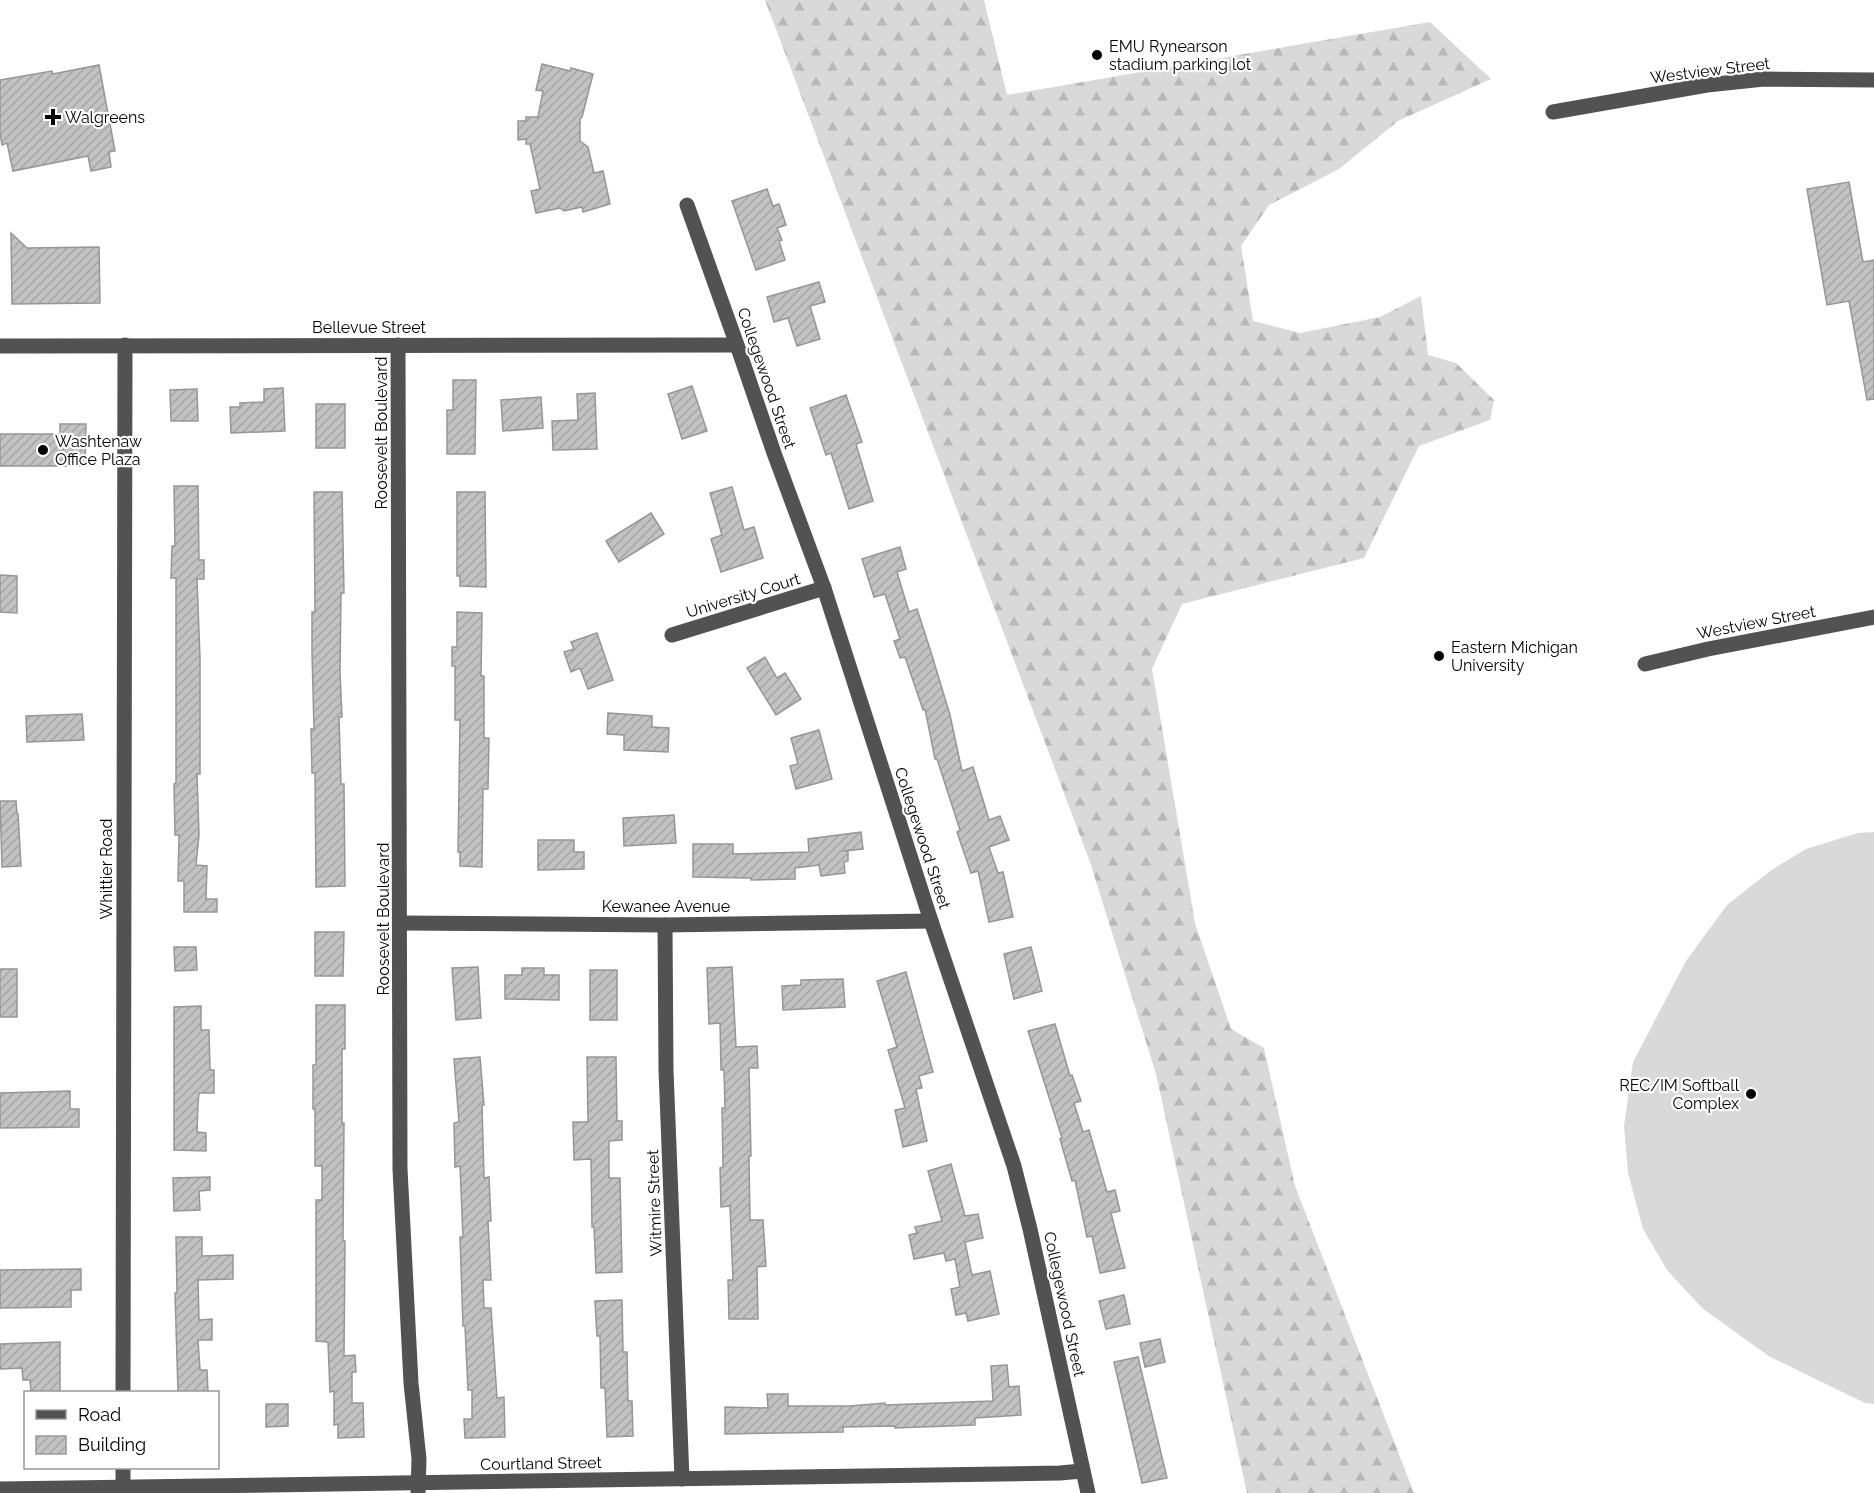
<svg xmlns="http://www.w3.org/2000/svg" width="1874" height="1493" font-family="Raleway,sans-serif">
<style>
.forest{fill:url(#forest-firs)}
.pitch{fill:#d9d9d9}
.building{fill:url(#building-hatch);stroke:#969696;stroke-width:1.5}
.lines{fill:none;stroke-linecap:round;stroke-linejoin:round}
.minor{stroke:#525252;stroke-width:15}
.poi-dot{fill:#000;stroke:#fff;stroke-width:2}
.labels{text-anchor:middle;stroke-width:4.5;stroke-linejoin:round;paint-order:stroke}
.poi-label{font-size:16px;fill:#000;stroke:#fff;text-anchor:start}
.street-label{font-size:16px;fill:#000;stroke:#fff}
</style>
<defs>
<pattern id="forest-firs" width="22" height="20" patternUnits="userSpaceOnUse" patternTransform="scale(1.5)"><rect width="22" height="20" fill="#d9d9d9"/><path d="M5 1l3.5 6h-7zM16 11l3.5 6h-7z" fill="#b8b8b8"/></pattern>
<pattern id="building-hatch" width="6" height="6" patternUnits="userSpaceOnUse" patternTransform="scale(1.5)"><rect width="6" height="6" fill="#c2c2c2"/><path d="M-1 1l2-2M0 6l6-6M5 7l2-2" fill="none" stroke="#a5a5a5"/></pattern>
</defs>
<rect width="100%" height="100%" fill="#fff"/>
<path class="forest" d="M765 0H984L1007 95 1430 22 1491 79 1398 121 1339 169 1269 205 1241 246 1253 321 1300 333 1380 317 1421 296 1428 355 1456 363 1494 400 1490 420 1419 446 1364 558 1182 604 1152 669 1195 923 1231 1029 1264 1048 1295 1186 1414 1493H1247L1156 1074 1090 862Z"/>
<path class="pitch" d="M1874 832V1404L1865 1403 1770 1357 1702 1308 1667 1270 1643 1229 1628 1173 1624 1126 1633 1062 1686 961 1727 905 1770 871 1806 849 1858 833Z"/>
<g class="building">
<path d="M542 64 570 71 571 68 593 74 582 117 580 119V141L588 147 594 173 603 171 610 204 583 212 582 207 564 211 560 208 536 213 531 191 540 189 530 144H526V139L518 140V121H526V117H538L543 91 536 90Z"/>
<path d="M99 65 115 151 109 152 111 167 91 171 88 156 13 171 7 143 2 145 0 133V80L52 71 53 74Z"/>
<path d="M1849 182 1863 262 1874 260V399L1867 400 1849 301 1827 305 1807 189Z"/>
<path d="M767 189 773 206 779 204 786 225 777 228 782 240 779 241 785 260 756 270 732 201Z"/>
<path d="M11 233 27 248 99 247 100 303 12 304Z"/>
<path d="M819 282 825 302 810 306 820 339 797 346 788 318 774 322 767 297Z"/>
<path d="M453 380H476L475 454H447V410H453Z"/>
<path d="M692 386 707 431 682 439 668 394Z"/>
<path d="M283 388 285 431 231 433 230 407H240V403L264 402V389Z"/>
<path d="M197 389 198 421H171L170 390Z"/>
<path d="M595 393 597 449 553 450 552 421 578 420 577 394Z"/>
<path d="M846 395 862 442 856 444 873 501 849 509 831 453 826 455 810 408Z"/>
<path d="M541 397 543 428 503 431 501 400Z"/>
<rect x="316" y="404" width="29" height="44"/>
<path d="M60 424H86L85 466H0V434H60Z"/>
<path d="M174 486H198L199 560H204V579H197L200 658V774H197L199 835 196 865 207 866 206 899H217V912H184V881H178L179 835H175L174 784 176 783V578H171L172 546H175Z"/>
<path d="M732 487 744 530 754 527 763 558 721 572 711 539 722 535 710 493Z"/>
<path d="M314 492H342L344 593H341L340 673 342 717H339L341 784H344L345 886 316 887 315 773H312L311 729H314L312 652V612H315Z"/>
<path d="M457 492H485L486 587 460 586V576H457Z"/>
<path d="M651 513 664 534 619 562 606 541Z"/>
<path d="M900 547 906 569 897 572 909 612 917 609 930 649 950 715 962 771 973 767 989 820 1000 816 1009 840 989 847 998 873 1003 872 1013 917 989 922 978 871 971 873 957 832 960 830 937 759H935L925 709 923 710 905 657 900 658 894 641 900 639 885 594 874 597 862 559Z"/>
<path d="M0 575 17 576V613L0 612Z"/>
<path d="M457 612 482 613 481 676H484V738H489L488 789H483L482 867 460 866V852H458L460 720H455V666H452V647H457Z"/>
<path d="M597 633 613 680 588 689 580 668 571 672 564 652 574 649 571 642Z"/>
<path d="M765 657 777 678 785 673 801 699 776 715 747 668Z"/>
<path d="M608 713 652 716V727L669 728 668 752 624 750V735L607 734Z"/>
<path d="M82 714 84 740 27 742 26 716Z"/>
<path d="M819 730 832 779 796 789 790 766 798 764 791 738Z"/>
<path d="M0 801H16L17 814H18L21 866 2 867Z"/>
<path d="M674 815 676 843 624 846 623 818Z"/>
<path d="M861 832 863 849 843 851H848V861L844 862 845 873 821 876 819 865 795 868V879L751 880V878L693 877V844H733V854L809 852 808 839Z"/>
<path d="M538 840H574V852H584V869L538 870Z"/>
<path d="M315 932H344L343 976H315Z"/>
<path d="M174 947H196L197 970 175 971Z"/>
<path d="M1031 947 1042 991 1014 999 1004 954Z"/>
<path d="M478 967 481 1018 456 1020 452 968Z"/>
<path d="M732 967 736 1047 757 1046 758 1068H749L751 1156H749L750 1220H763L766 1266 757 1267 758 1319H729L728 1280H733L730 1206 721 1207 720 1168 723 1167 722 1108H725L724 1070H721L720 1023 709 1024 707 968Z"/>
<path d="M522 968H544V975H559V1000L505 999V975H522Z"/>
<rect x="0" y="969" width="17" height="48"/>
<rect x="590" y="970" width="27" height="50"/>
<path d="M906 972 933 1072 919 1076 922 1088 916 1089 927 1141 903 1147 895 1110 905 1108 888 1050 897 1047 877 981Z"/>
<path d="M843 979 845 1007 783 1010 782 986 801 985V980Z"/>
<path d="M316 1005H345V1049H342V1123H344L343 1241H345L344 1356 355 1355 356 1372H352V1403H363L364 1437 338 1438V1424L334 1425V1391L330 1392 328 1342 316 1341V1200H322V1166H315V1109H313V1065H316Z"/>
<path d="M201 1006V1030H209L210 1070H214V1093H199L198 1104 197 1132 206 1133V1151L174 1150V1007Z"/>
<path d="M1055 1024 1070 1076 1072 1075 1081 1101 1074 1103 1083 1132 1089 1130 1107 1192 1115 1190 1120 1211 1111 1213 1125 1268 1100 1273 1092 1236 1087 1237 1075 1180 1072 1181 1060 1139 1062 1138 1028 1031Z"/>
<path d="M480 1057 484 1105H482L484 1178 489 1177 491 1221H488L491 1280H483L484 1308H491L497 1398 504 1397 505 1437 465 1438 464 1419H472V1390H468L465 1326H463L460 1237H463L460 1166 455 1167 454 1123 459 1122 454 1059Z"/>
<path d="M587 1057H616L617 1121H622V1140L609 1141V1178H620L622 1272 596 1273 594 1227H592L591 1159 574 1160 573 1122H588Z"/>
<path d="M70 1091V1109H79V1127L0 1128V1093Z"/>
<path d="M951 1164 965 1216 978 1214 983 1238 965 1242 972 1275 990 1271 999 1314 968 1321 966 1313 956 1315 951 1289 960 1287 955 1259 946 1261 944 1253 914 1259 909 1235 917 1233 915 1227 942 1221 928 1171Z"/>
<path d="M210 1177V1190L199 1191 200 1210 174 1211 173 1178Z"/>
<path d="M176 1237H202V1256L233 1255V1279L198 1280 199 1320 212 1319V1340H198L200 1370H207L208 1392H178L175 1293H177Z"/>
<path d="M81 1269V1290H71V1307L0 1308V1270Z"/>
<path d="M1124 1295 1130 1324 1106 1329 1099 1301Z"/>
<path d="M622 1300 623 1352H627L628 1401H632L633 1436 607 1437 605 1388H601L600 1336H597L595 1301Z"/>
<path d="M1160 1339 1165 1362 1145 1367 1140 1343Z"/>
<path d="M60 1342V1392H31L30 1380H23L22 1368 0 1369V1344Z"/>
<path d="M1138 1357 1167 1478 1142 1483 1114 1362Z"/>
<path d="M1007 1365 1009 1387 1019 1386 1021 1415 975 1418V1425L895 1428V1426L843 1427V1432L725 1434V1407L768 1408 767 1394H788V1406H850L885 1403V1405L993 1401 991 1366Z"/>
<path d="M266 1404H288V1426L266 1427Z"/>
</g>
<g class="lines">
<g class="minor">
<path d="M1553 112 1707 85 1764 79 1874 80"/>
<path d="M687 205 737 345 774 453 824 588 931 921 1014 1166 1030 1229 1088 1493"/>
<path d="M398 345 400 1169 411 1383 419 1459 418 1493"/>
<path d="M0 346 737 345"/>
<path d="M672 635 824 588"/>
<path d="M1645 664 1708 649 1874 617"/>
<path d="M401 923 665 925 931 921"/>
<path d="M665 925 666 1070 682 1479"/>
<path d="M123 1392 125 345"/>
<path d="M123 1468V1493"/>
<path d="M0 1489 1060 1473 1082 1471"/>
</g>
</g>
<g class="poi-dot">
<circle cx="1097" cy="55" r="6"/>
<path d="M50 108h6v6h6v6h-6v6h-6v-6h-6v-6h6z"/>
<circle cx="43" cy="450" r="6"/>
<circle cx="1439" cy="656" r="6"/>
<circle cx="1751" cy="1094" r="6"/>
</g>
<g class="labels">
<g class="poi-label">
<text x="1109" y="52">EMU Rynearson<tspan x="1109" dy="18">stadium parking lot</tspan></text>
<text x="65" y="123">Walgreens</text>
<text x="55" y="447">Washtenaw<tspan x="55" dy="18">Office Plaza</tspan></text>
<text x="1451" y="653">Eastern Michigan<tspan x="1451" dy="18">University</tspan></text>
<text x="1739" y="1091" text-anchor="end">REC/IM Softball<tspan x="1739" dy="18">Complex</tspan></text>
</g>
<g class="street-label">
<text transform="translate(1710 70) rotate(-7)" y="6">Westview Street</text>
<text x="369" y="333">Bellevue Street</text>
<text transform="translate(767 378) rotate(71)" y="6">Collegewood Street</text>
<text transform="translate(381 433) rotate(-90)" y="6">Roosevelt Boulevard</text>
<text transform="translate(743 595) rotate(-17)" y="6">University Court</text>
<text transform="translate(1756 622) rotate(-11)" y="6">Westview Street</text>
<text transform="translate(923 838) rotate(72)" y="6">Collegewood Street</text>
<text transform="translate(106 869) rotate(-90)" y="6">Whittier Road</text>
<text x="666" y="912">Kewanee Avenue</text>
<text transform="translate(383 919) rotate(-90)" y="6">Roosevelt Boulevard</text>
<text transform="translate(654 1203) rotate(-92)" y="6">Witmire Street</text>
<text transform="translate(1065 1304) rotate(78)" y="6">Collegewood Street</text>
<text transform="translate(541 1463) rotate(-1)" y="6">Courtland Street</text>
</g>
</g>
<rect x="24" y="1391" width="195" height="78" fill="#ffffff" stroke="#999999" stroke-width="1.5"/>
<rect x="36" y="1410" width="30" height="9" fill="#525252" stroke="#999999" stroke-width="1.5"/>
<text x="78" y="1421" font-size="18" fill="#000000">Road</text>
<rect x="36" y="1436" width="30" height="18" fill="url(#building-hatch)" stroke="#999999" stroke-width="1.5"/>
<text x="78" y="1451" font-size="18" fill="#000000">Building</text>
</svg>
